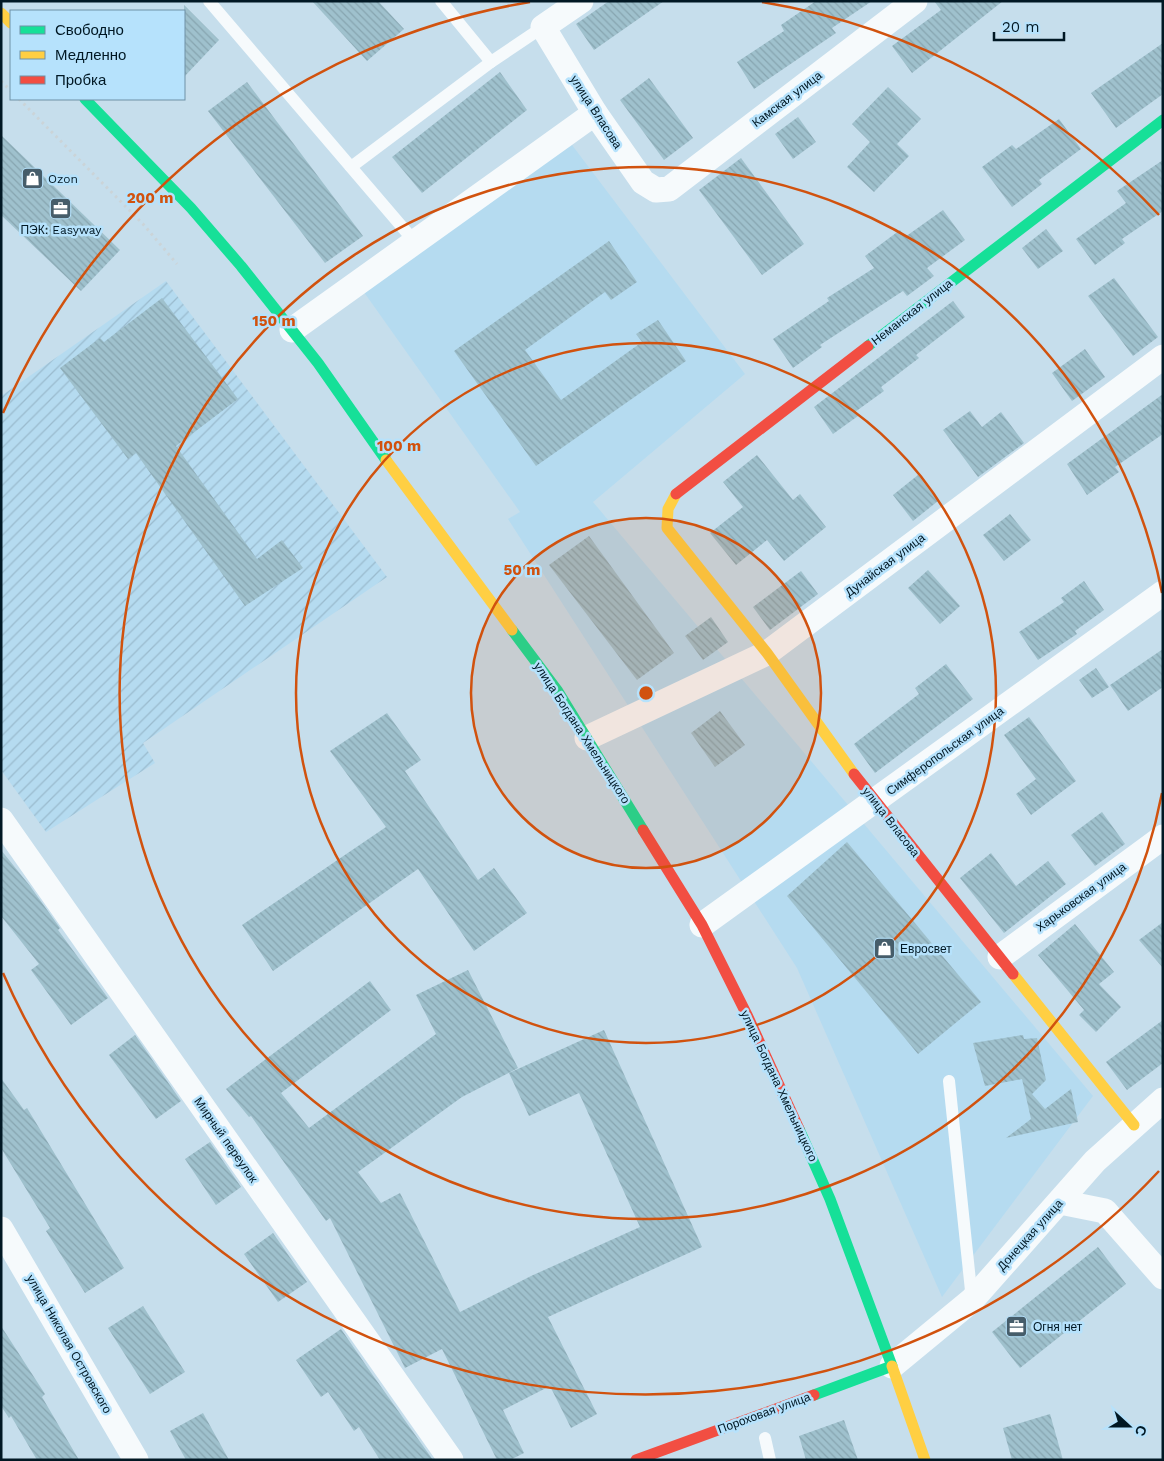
<svg xmlns="http://www.w3.org/2000/svg" width="1164" height="1461" font-family="'Work Sans',sans-serif">
<style>
.built{fill:#b5dbf0}
.industrial{fill:url(#industrial-furrows)}
.building{fill:url(#building-back-hatch)}
.lines{fill:none;stroke-linecap:round;stroke-linejoin:round}
.path{stroke:#cbd4d8;stroke-width:3;stroke-dasharray:2.5 4;stroke-linecap:butt}
.lane{stroke:#f6fafc;stroke-width:12}
.street{stroke:#f6fafc;stroke-width:25}
.fast{stroke:#16e098;stroke-width:11}
.slow{stroke:#ffcf43;stroke-width:11}
.jam{stroke:#f24e42;stroke-width:11}
.ring{fill:none;stroke:#d1520e;stroke-width:2.5}
.labels{text-anchor:middle;stroke-width:5;stroke-linejoin:round;paint-order:stroke}
.street-label{font-size:12px;fill:#011824;stroke:#b6e2fc}
.poi-label{font-size:12px;fill:#011824;stroke:#b6e2fc;text-anchor:start}
.centre{fill:#d1520e;stroke:#b6e2fc;stroke-width:2.5}
.ring-label{font-size:15px;text-anchor:middle;font-weight:bold;fill:#d1520e;stroke:#b6e2fc;stroke-width:5;stroke-linejoin:round;paint-order:stroke}
</style>
<defs>
<pattern id="industrial-furrows" width="10" height="10" patternUnits="userSpaceOnUse" patternTransform="scale(1.25)"><rect width="10" height="10" fill="#b5dbf0"/><path d="M-1 1l2-2M0 10L10 0M9 11l2-2" fill="none" stroke="#9abbce"/></pattern>
<pattern id="building-back-hatch" width="6" height="6" patternUnits="userSpaceOnUse" patternTransform="scale(1.25)"><rect width="6" height="6" fill="#9fc1cd"/><path d="M-1 5l2 2M0 0l6 6M5-1l2 2" fill="none" stroke="#87a5b0"/></pattern>
</defs>
<rect width="100%" height="100%" fill="#c6deec"/>
<path class="built" d="M572 145 745 374 593 502 1093 1096 942 1297 797 968 508 519 520 512 361 288Z"/>
<path class="industrial" d="M166 281 387 577 143 743 155 763 46 832 1 770V396Z"/>
<g class="building">
<path d="M312 1H378L404 29 367 61Z"/>
<path d="M609 1H664L594 50 576 24Z"/>
<path d="M816 1H872L832 28 836 33 754 89 737 62 784 31 781 25Z"/>
<path d="M934 1H1003L912 73 892 46 941 10Z"/>
<path d="M184 5 219 40 184 77Z"/>
<path d="M1163 43V94L1116 128 1091 93Z"/>
<path d="M500 72 527 110 422 193 392 157Z"/>
<path d="M649 78 693 138 664 160 620 100Z"/>
<path d="M247 82 363 236 325 263 208 111Z"/>
<path d="M888 87 921 119 897 144 909 156 874 192 847 167 870 142 852 124Z"/>
<path d="M798 117 816 142 793 159 775 134Z"/>
<path d="M1059 119 1081 149 1039 180 1042 184 1012 207 982 167 1012 145 1016 149Z"/>
<path d="M1 135 120 250 81 291 1 215Z"/>
<path d="M741 158 804 244 762 275 699 190Z"/>
<path d="M1163 160V211L1122 239 1125 243 1095 265 1076 239 1126 203 1117 191Z"/>
<path d="M943 210 965 240 927 268 934 276 907 296 903 291 820 345 822 347 793 368 773 339 829 301 827 298 874 268 865 256 900 230 905 237Z"/>
<path d="M1046 229 1063 251 1038 269 1022 248Z"/>
<path d="M609 241 637 282 611 300 605 292 525 350 561 400 642 342 636 334 658 320 686 361 536 466 454 351Z"/>
<path d="M1114 278 1158 337 1133 356 1088 296Z"/>
<path d="M162 298 238 399 176 446 257 559 282 540 303 568 245 606 136 453 128 459 60 368 100 338 104 342Z"/>
<path d="M953 301 965 317 916 355 919 358 881 387 884 391 855 412 858 416 833 434 814 407Z"/>
<path d="M1085 349 1105 377 1072 401 1052 373Z"/>
<path d="M1163 394V434L1115 467 1119 472 1087 495 1067 464Z"/>
<path d="M970 411 982 427 1001 412 1024 443 978 477 943 430Z"/>
<path d="M757 455 793 500 800 494 826 527 784 561 767 540 736 565 710 533 743 507 723 482Z"/>
<path d="M918 475 938 501 913 521 893 495Z"/>
<path d="M1010 514 1031 540 1004 561 983 535Z"/>
<path d="M589 536 674 653 637 680 549 565Z"/>
<path d="M928 570 960 606 940 624 908 588Z"/>
<path d="M801 571 818 594 770 630 753 607Z"/>
<path d="M1084 581 1104 610 1075 631 1077 634 1038 660 1019 632 1064 602 1061 598Z"/>
<path d="M711 617 728 642 703 660 685 636Z"/>
<path d="M1163 649V687L1128 711 1110 685Z"/>
<path d="M946 664 973 699 875 773 854 744 919 694 915 688Z"/>
<path d="M1096 668 1109 687 1092 698 1079 680Z"/>
<path d="M720 711 745 745 715 767 691 733Z"/>
<path d="M387 713 421 760 405 771 478 880 494 868 527 913 474 951 418 869 273 971 242 925 386 827 330 751Z"/>
<path d="M1029 717 1076 781 1031 815 1016 794 1036 779 1004 735Z"/>
<path d="M1102 812 1125 844 1095 866 1071 835Z"/>
<path d="M847 842 981 1002 918 1054 787 896Z"/>
<path d="M1 850 30 886 60 928 58 930 108 998 71 1025 31 970 39 964 1 916Z"/>
<path d="M991 853 1016 886 1048 861 1066 884 1004 933 960 878Z"/>
<path d="M1163 922V968L1139 940Z"/>
<path d="M1075 924 1114 972 1099 984 1121 1007 1096 1032 1079 1015 1084 1010 1038 955Z"/>
<path d="M468 970 518 1068 462 1097 358 1172 381 1203 400 1193 460 1312 531 1276 640 1227 579 1093 529 1116 509 1073 604 1030 702 1247 548 1317 597 1414 571 1428 550 1386 503 1410 524 1453 510 1460H497L442 1349 405 1368 330 1218 326 1221 251 1116 249 1117 226 1089 370 981 391 1010 281 1093 309 1128 436 1034 416 995Z"/>
<path d="M1163 1020V1063L1127 1090 1106 1062Z"/>
<path d="M135 1035 181 1101 156 1119 109 1055Z"/>
<path d="M1023 1035 1024 1039 1037 1038 1046 1080 1032 1094 1045 1109 1071 1089 1078 1122 1006 1138 1031 1119 1022 1079 985 1086 973 1043Z"/>
<path d="M1 1078 24 1110 27 1108 124 1268 85 1293 46 1231 50 1228 1 1148Z"/>
<path d="M210 1142 241 1187 216 1205 185 1159Z"/>
<path d="M273 1233 307 1282 278 1302 244 1254Z"/>
<path d="M1098 1247 1126 1284 1020 1368 992 1332Z"/>
<path d="M143 1306 185 1372 150 1394 108 1328Z"/>
<path d="M1 1326 45 1394 42 1397 79 1460H37L11 1416 9 1418 1 1406Z"/>
<path d="M341 1329 372 1374 433 1460H380L359 1427 354 1431 328 1392 321 1397 296 1360Z"/>
<path d="M203 1413 229 1460H186L170 1431Z"/>
<path d="M1050 1414 1063 1460H1012L1003 1428Z"/>
<path d="M844 1420 858 1460H806L799 1436Z"/>
</g>
<g class="lines">
<g class="path">
<path d="M1 81 11 91"/>
<path d="M19 99 143 224 177 264"/>
</g>
<g class="lane">
<path d="M209 1 415 242"/>
<path d="M441 1 491 62 543 27"/>
<path d="M351 167 491 62"/>
<path d="M949 1081 972 1300"/>
<path d="M765 1438 770 1460"/>
</g>
<g class="street">
<path d="M581 1 543 27 595 113 643 182 656 190 669 189 915 1"/>
<path d="M292 330 595 113"/>
<path d="M587 738 767 653 1163 357"/>
<path d="M1 820 451 1460"/>
<path d="M702 925 1163 593"/>
<path d="M1000 957 1163 837"/>
<path d="M1060 1202 1105 1211 1163 1277"/>
<path d="M1 1229 136 1460"/>
<path d="M892 1366 972 1300 1095 1161 1163 1100"/>
</g>
<g class="fast">
<path d="M85 99 191 208 241 266 318 363 386 460"/>
<path d="M868 346 1163 120"/>
<path d="M512 630 557 690 643 830"/>
<path d="M799 1129 830 1199 892 1366 814 1395"/>
</g>
<g class="slow">
<path d="M1 13 11 23"/>
<path d="M386 460 512 630"/>
<path d="M676 494 668 509 667 528 767 653 854 774"/>
<path d="M1013 974 1134 1125"/>
<path d="M892 1366 925 1460"/>
</g>
<g class="jam">
<path d="M676 494 868 346"/>
<path d="M854 774 1013 974"/>
<path d="M643 830 702 925 748 1017 799 1129"/>
<path d="M636 1460 814 1395"/>
</g>
</g>
<circle cx="646" cy="693" r="175" fill="#d1520e" fill-opacity=".12"/>
<g class="ring">
<circle cx="646" cy="693" r="175"/>
<circle cx="646" cy="693" r="350"/>
<path d="M1162 793A526 526 0 1 1 1162 593"/>
<path d="M1159 1171A701 701 0 0 1 3 973M3 413A701 701 0 0 1 530 2M762 2A701 701 0 0 1 1159 215"/>
</g>
<defs>
<symbol id="shop-square" viewBox="-11 -11 22 22"><rect x="-9" y="-9" width="18" height="18" rx="4" fill="#465d6a" stroke="#b6e2fc"/><path d="M-5-2.5h2.3a2.7 3.5 0 0 1 5.4 0H5L5.5 6h-11ZM-1.5-2.5h3a1.5 2.3 0 0 0-3 0Z" fill="#fff"/></symbol>
<symbol id="office-square" viewBox="-11 -11 22 22"><rect x="-9" y="-9" width="18" height="18" rx="4" fill="#465d6a" stroke="#b6e2fc"/><path d="M-6-3h4V-5.5h4V-3h4V5H-6ZM-1-4.5V-3h2v-1.5ZM-6 0V1H6V0Z" fill="#fff"/></symbol>
</defs>
<g fill-rule="evenodd">
<use href="#shop-square" x="20" y="166" width="25" height="25"/>
<use href="#office-square" x="48" y="196" width="25" height="25"/>
<use href="#shop-square" x="872" y="936" width="25" height="25"/>
<use href="#office-square" x="1004" y="1314" width="25" height="25"/>
</g>
<g class="labels">
<g class="street-label">
<text transform="translate(787 99) rotate(-37)" y="4">Камская улица</text>
<text transform="translate(596 112) rotate(57)" y="4">улица Власова</text>
<text transform="translate(912 312) rotate(-38)" y="4">Неманская улица</text>
<text transform="translate(885 565) rotate(-37)" y="4">Дунайская улица</text>
<text transform="translate(582 733) rotate(57)" y="4">улица Богдана Хмельницкого</text>
<text transform="translate(945 751) rotate(-36)" y="4">Симферопольская улица</text>
<text transform="translate(891 822) rotate(52)" y="4">улица Власова</text>
<text transform="translate(1081 897) rotate(-36)" y="4">Харьковская улица</text>
<text transform="translate(779 1086) rotate(65)" y="4">улица Богдана Хмельницкого</text>
<text transform="translate(226 1140) rotate(55)" y="4">Мирный переулок</text>
<text transform="translate(1030 1235) rotate(-48)" y="4">Донецкая улица</text>
<text transform="translate(69 1344) rotate(60)" y="4">улица Николая Островского</text>
<text transform="translate(764 1413) rotate(-20)" y="4">Пороховая улица</text>
</g>
<g class="poi-label">
<text x="48" y="183">Ozon</text>
<text x="61" y="234" text-anchor="middle">ПЭК: Easyway</text>
<text x="900" y="953">Евросвет</text>
<text x="1033" y="1331">Огня нет</text>
</g>
</g>
<circle cx="646" cy="693" r="8" class="centre"/>
<g class="ring-label">
<text x="150" y="203">200 m</text>
<text x="274" y="326">150 m</text>
<text x="399" y="451">100 m</text>
<text x="522" y="575">50 m</text>
</g>
<rect width="1164" height="1461" fill="none" stroke="#011824" stroke-width="5"/>
<rect x="10" y="10" width="175" height="90" fill="#b6e2fc" stroke="#6e91a6"/>
<rect x="20" y="26" width="25" height="8" fill="#16e098" stroke="#6e91a6"/>
<text x="55" y="35" font-size="15" fill="#011824">Свободно</text>
<rect x="20" y="51" width="25" height="8" fill="#ffcf43" stroke="#6e91a6"/>
<text x="55" y="60" font-size="15" fill="#011824">Медленно</text>
<rect x="20" y="76" width="25" height="8" fill="#f24e42" stroke="#6e91a6"/>
<text x="55" y="85" font-size="15" fill="#011824">Пробка</text>
<g transform="translate(1129 1426) rotate(111)" stroke="#b6e2fc" stroke-width="4" paint-order="stroke">
<path d="M0-4L9 19L0 12L-9 19Z" fill="#011824"/>
<text y="-8" font-size="14" font-weight="bold" text-anchor="middle" fill="#011824">С</text>
</g>
<path d="M994 32v8h70v-8" fill="none" stroke="#011824" stroke-width="2.5"/>
<text x="1002" y="32" font-size="15" fill="#011824" stroke="#b6e2fc" stroke-width="4" paint-order="stroke">20 m</text>
</svg>
